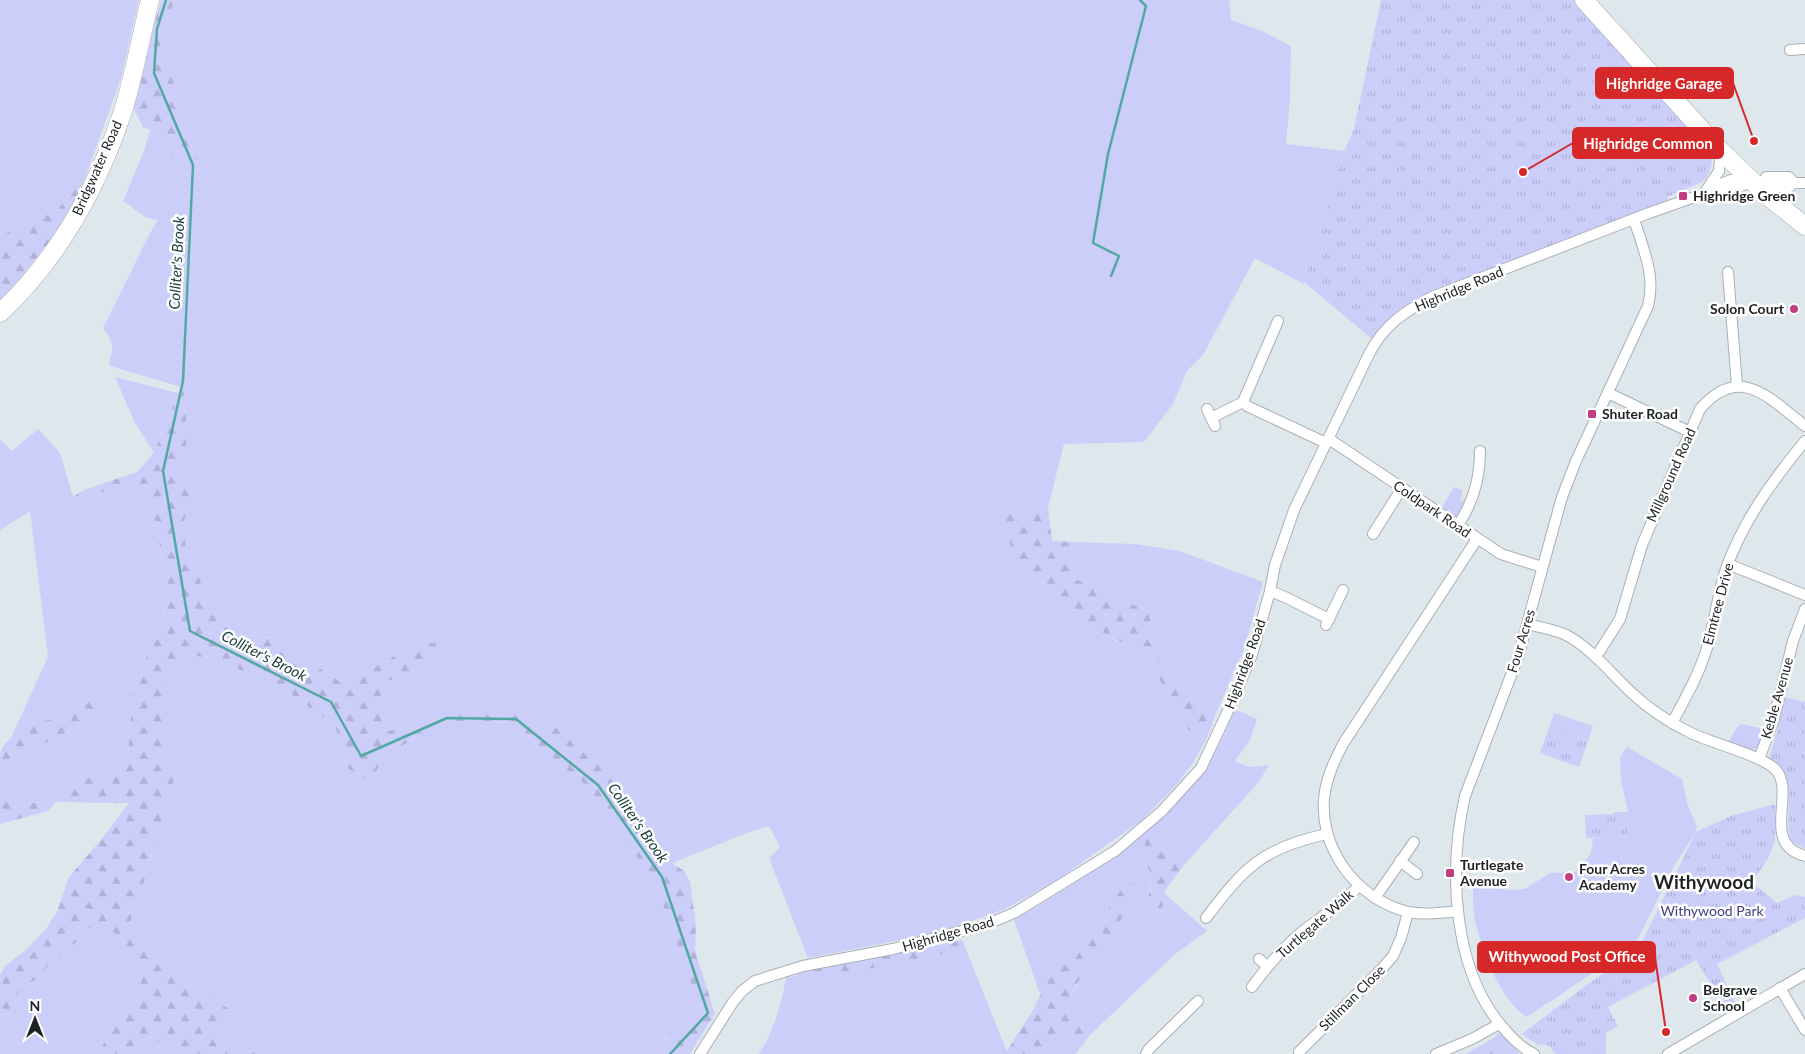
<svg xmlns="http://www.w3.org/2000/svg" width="1805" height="1054" font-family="Lato,sans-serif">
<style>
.green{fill:#cccefa}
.forest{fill:url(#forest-firs)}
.park{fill:url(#park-tufts)}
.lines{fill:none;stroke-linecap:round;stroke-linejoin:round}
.stream{stroke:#52a9a4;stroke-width:2.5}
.street-casing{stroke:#a8b0b6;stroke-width:12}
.highway-casing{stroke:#a8b0b6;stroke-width:19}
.street{stroke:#fff;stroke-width:10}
.highway{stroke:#fff;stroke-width:18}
.poi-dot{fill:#c13d82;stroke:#fff;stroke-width:2}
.labels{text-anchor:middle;stroke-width:5;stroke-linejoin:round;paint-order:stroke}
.street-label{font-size:14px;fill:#1f2224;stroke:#fff}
.poi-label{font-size:14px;font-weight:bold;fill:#1f2224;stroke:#fff;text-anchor:start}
.park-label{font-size:14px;fill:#443f86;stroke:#fff}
.water-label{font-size:15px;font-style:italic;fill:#18413e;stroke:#fff}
.district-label{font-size:19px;font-weight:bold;fill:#1f2224;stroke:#fff}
.leader{fill:none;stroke:#d62828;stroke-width:2}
.callout-dot{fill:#d62828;stroke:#fff;stroke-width:2}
.callout{fill:#d62828;stroke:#d62828;stroke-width:2}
.callout-label{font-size:15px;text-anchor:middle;font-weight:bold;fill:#fff}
</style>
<defs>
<pattern id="forest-firs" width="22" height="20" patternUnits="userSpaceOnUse" patternTransform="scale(1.25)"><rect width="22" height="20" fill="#cccefa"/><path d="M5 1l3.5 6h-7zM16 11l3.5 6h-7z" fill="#afb1d6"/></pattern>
<pattern id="park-tufts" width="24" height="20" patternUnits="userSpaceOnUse" patternTransform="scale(1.25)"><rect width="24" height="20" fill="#cccefa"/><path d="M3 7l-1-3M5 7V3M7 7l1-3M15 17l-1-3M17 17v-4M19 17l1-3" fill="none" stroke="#afb1d6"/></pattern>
</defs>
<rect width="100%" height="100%" fill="#dee7ec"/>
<g class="green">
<path d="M0 0H139L121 78 86 176 56 211 0 236Z"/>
<path d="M174 0H1229L1231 20 1262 31 1291 46 1290 99 1286 144 1344 151 1304 284 1255 258 1203 355 1187 371 1173 404 1144 442 1064 444 1048 508 1006 512 1034 577 1049 586 1056 599 1113 639 1139 652 1176 703 1186 728 1206 740 1192 764 1177 784 1141 821 1058 879 1005 909 958 926 906 939 808 958 769 858 780 847 769 826 747 833 672 863 637 812 555 727 536 723 518 709 457 711 443 721 516 723 530 738 590 789 655 883 697 1001 699 1021 665 1036 677 1051 699 1039 690 1054H258L220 1039 186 981 165 964 130 922 139 898 176 772 174 766 164 762V711L170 670 183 654 214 659 279 686 335 725 347 768 362 776 375 775 382 758 423 733 410 728 386 731 379 702 384 683 439 660 449 644 416 643 365 673 339 681 274 638 242 636 207 611 195 557 186 549 183 522 193 503 180 471 186 451V417L183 382 181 387 110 366C108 359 113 354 112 347 112 340 107 334 103 328L149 235 158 220 147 218 123 201 144 151 150 130 159 133 168 151 198 162 181 123 177 92 160 44Z"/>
<path d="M115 377 178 393 154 453 134 421Z"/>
<path d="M38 429 60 453 73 497 148 484 168 589 162 629 134 679 127 768 84 779 56 802 19 803 4 800 2 781 11 761 92 719 89 700 53 719 33 723 10 740 48 657 30 511 0 530V439L12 451Z"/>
<path d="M1454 487 1463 491 1460 500 1466 502 1457 518 1442 508Z"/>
<path d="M1071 542 1135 544 1180 551 1263 582 1243 652 1216 713 1196 704 1170 680 1148 637 1151 613 1074 579Z"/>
<path d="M1234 709 1257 719 1250 740 1235 761 1249 767 1269 765 1258 783 1183 866 1167 853 1157 840 1148 900 1160 909 1171 899 1207 931 1174 955 1089 1036 1071 1014 1068 1004 1126 883 1071 965 1045 985 1040 994 1014 920C1100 868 1201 811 1234 709Z"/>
<path d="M1554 713 1593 726 1588 741 1549 728Z"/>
<path d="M1740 724 1765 729 1757 748 1750 750 1728 743 1736 729Z"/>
<path d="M1627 747 1682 779 1688 806 1697 826 1696 832 1674 866 1636 943 1556 998 1526 1017C1500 998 1484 956 1476 925 1473 913 1473 899 1473 886L1511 890 1525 889 1550 873 1576 872 1591 853 1593 838 1629 836 1628 812 1621 780 1620 757Z"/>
<path d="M78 927 113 932 130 948 144 971 136 1002 106 1039 98 1054H0V1039L21 987 38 979 53 959 79 940Z"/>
<path d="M965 947 1007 1052 1005 1054H759C774 1031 781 1005 786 978L796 976 824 978Z"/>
<path d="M1059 1031 1080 1049 1075 1054H1038Z"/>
<path d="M1499 1033 1515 1047 1519 1054H1466L1492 1039Z"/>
<path d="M147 1036 164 1044 173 1054H129L136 1043Z"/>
</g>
<g class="forest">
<path d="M161 0H174L160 44 177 92 181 123 198 162 193 165 168 151 159 133 143 127 132 105Z"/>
<path d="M86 176 64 223 19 280 0 300V236L56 211Z"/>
<path d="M183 381 186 417V452L180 471 193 503 183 522 186 549 195 557 207 611 242 636 274 638 339 681 365 673 416 643H449L439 660 384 683 379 702 386 731 410 728 423 733 382 758 375 775 368 782 362 776 347 768 335 725 279 686 214 659 184 654 170 670 164 711V762L174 766 176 772 139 898 130 922 165 964 186 981 229 1009 220 1039 258 1054H173L164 1044 147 1036 136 1043 129 1054H98L106 1039 136 1002 144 971 130 948 113 932 79 927V940L53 959 38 979 21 987 0 1039V975L5 966 27 949 46 929 57 912 69 877 101 840 129 803 56 802 48 811 0 824V753L5 743 33 723 53 719 89 700 96 705 92 719 11 761 2 781 4 800 19 803 56 802 84 779 127 768 134 679 162 629 168 589 148 484 73 497 84 490 137 472 154 453Z"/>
<path d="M1048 508 1052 541 1074 542 1075 579 1151 613 1148 637 1170 680 1196 704 1216 713 1206 740 1186 728 1176 703 1139 652 1060 610 1049 586 1034 577 1016 576 1005 512Z"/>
<path d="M518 709 536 723 555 727 605 772 637 812 672 863 684 871 690 882 696 925 695 951 715 1014 699 1039 677 1051 665 1035 699 1021 697 1001 655 883 590 789 530 738 516 723 442 721 457 711Z"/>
<path d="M1143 835 1157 840 1167 853 1183 866 1164 892 1171 899 1160 909 1148 900 1151 882Z"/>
<path d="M1126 882 1132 883 1124 915 1076 985 1068 1004 1071 1014 1089 1036 1080 1049 1059 1031 1038 1054H1005L1032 1012 1045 985 1061 965H1071Z"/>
<path d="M962 940 965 947 945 953 824 978 796 976 800 972Z"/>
<path d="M1492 1039 1510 1054H1474L1476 1052Z"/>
</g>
<g class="park">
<path d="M1381 0H1577L1694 133 1691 136 1712 159C1711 168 1709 176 1702 182L1667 197 1668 202 1400 311 1382 326 1372 339 1304 282 1344 151 1354 129Z"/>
<path d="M1784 697 1805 702V849L1791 841 1789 836C1786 806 1797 777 1769 757L1778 729Z"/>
<path d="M1549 728 1588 741 1579 767 1540 753Z"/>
<path d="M1775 804C1775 815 1776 826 1775 836 1774 854 1761 868 1752 882L1777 903 1796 895 1805 897V918L1717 964 1737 1007 1728 1012 1696 960 1608 1007 1618 1026 1606 1033V1054H1556L1552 1051 1550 1046 1542 1044 1538 1045 1522 1034 1584 987 1639 948 1696 832 1731 816Z"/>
<path d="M1614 812H1628L1629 836 1586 838 1585 815 1614 814Z"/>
</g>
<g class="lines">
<g class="stream">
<path d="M166 0 157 29 154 73 193 165 183 381 163 471 190 631 331 702 361 756 447 718 516 719 598 785 662 877 708 1013 670 1054"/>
<path d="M1111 276 1119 256 1093 243 1108 154 1146 6 1140 0"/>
</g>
<defs>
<g id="street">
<path d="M1790 50 1805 49"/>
<path d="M1763 183 1766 177H1789L1794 183"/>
<path d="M1707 189 1719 171 1721 151"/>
<path d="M1707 192C1723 193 1738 189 1752 181"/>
<path d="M1728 272 1737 386"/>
<path d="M1278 321 1243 402 1247 406 1326 443"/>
<path d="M1608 393 1690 432"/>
<path d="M1207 409 1215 426"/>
<path d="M1211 418 1243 402"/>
<path d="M1329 439 1501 554 1542 567"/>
<path d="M1458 525C1473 503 1480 478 1480 451"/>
<path d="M1373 534 1402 488"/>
<path d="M1728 564 1805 595"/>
<path d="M1270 591 1285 597 1329 619"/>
<path d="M1527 624C1540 627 1552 629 1564 634 1591 647 1611 674 1633 694 1649 709 1669 722 1689 732 1710 743 1762 755 1776 770 1796 793 1760 844 1805 856"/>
<path d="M1326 625 1343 590"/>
<path d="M1596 657 1620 619 1642 545 1700 409C1740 363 1769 398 1805 426"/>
<path d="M1672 723C1685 699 1698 676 1706 651 1715 623 1717 594 1727 566 1745 518 1773 480 1805 441"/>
<path d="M1759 759 1773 722 1793 641 1805 609"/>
<path d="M1400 861 1417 874"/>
<path d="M1375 898 1414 842"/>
<path d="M1458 911C1441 913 1424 915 1408 912 1355 899 1316 845 1325 791 1328 774 1335 759 1343 744L1477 539"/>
<path d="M1206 918C1245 867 1262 848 1327 834"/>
<path d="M1259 959 1267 966"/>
<path d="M1252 987C1268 965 1286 944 1308 927 1326 914 1343 902 1359 886"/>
<path d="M1780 988 1805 1030"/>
<path d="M1299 1052 1379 972 1393 956 1401 938 1408 912"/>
<path d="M700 1054 733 1002 742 991 755 981 803 966 893 949 985 925 1014 913 1115 851 1162 811 1201 768 1227 713 1252 655 1270 591 1275 565 1294 510 1369 354C1384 325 1404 312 1432 297L1649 213 1703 194 1718 185 1731 180 1740 179 1763 183 1769 187H1789L1794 183H1805"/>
<path d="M1146 1054 1149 1049 1198 1001"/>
<path d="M1436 1054 1472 1039 1499 1024"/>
<path d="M1534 1054C1523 1049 1515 1041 1507 1032 1452 974 1448 870 1465 796L1518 657 1562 497 1576 461 1648 306C1656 275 1643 249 1634 219"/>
<path d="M1668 1054 1805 974"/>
</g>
<g id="highway">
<path d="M1584 0 1721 151 1771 199 1805 226"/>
<path d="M0 313C58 259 98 186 123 111 134 75 141 37 150 0"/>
</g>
</defs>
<use href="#street" class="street-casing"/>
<use href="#highway" class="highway-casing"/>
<use href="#street" class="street"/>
<use href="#highway" class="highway"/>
</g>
<g class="poi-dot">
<rect x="1678" y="191" width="10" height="10" rx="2.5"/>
<circle cx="1794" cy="309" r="5"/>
<rect x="1587" y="409" width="10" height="10" rx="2.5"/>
<rect x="1445" y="868" width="10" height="10" rx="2.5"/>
<circle cx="1569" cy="877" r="5"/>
<circle cx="1693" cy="998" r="5"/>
</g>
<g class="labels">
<g class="street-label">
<text transform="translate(97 168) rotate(-66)" y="5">Bridgwater Road</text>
<text transform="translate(1459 289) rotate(-23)" y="5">Highridge Road</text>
<text transform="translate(1671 475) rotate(-66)" y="5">Millground Road</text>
<text transform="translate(1432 509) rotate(34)" y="5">Coldpark Road</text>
<text transform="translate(1718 604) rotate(-75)" y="5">Elmtree Drive</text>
<text transform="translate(1521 641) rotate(-73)" y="5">Four Acres</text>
<text transform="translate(1245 664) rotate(-70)" y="5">Highridge Road</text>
<text transform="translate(1777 698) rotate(-74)" y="5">Keble Avenue</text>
<text transform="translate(1315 924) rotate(-41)" y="5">Turtlegate Walk</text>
<text transform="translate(948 934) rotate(-16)" y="5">Highridge Road</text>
<text transform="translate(1352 998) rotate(-45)" y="5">Stillman Close</text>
</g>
<g class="poi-label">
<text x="1693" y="201">Highridge Green</text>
<text x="1784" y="314" text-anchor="end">Solon Court</text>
<text x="1602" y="419">Shuter Road</text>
<text x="1460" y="870">Turtlegate<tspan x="1460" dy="16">Avenue</tspan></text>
<text x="1579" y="874">Four Acres<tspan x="1579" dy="16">Academy</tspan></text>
<text x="1703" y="995">Belgrave<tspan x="1703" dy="16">School</tspan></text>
</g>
<g class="park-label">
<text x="1712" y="916">Withywood Park</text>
</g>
<g class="water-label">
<text transform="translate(177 263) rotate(-87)" y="5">Colliter's Brook</text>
<text transform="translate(264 656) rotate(27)" y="5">Colliter's Brook</text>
<text transform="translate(638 823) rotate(55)" y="5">Colliter's Brook</text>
</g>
<g class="district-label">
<text x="1704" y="889">Withywood</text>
</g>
</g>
<path class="leader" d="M1754 141L1733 83M1523 172L1573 143M1666 1032L1655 957"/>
<g class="callout-dot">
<circle cx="1754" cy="141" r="5"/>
<circle cx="1523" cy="172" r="5"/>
<circle cx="1666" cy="1032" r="5"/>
</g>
<g class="callout">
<rect x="1596" y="68" width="137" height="30" rx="5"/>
<rect x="1573" y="128" width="150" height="30" rx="5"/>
<rect x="1478" y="942" width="177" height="30" rx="5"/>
</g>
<g class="callout-label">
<text x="1664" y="89">Highridge Garage</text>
<text x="1648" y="149">Highridge Common</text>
<text x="1567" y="962">Withywood Post Office</text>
</g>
<g transform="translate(35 1019)" stroke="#ffffff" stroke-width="4" paint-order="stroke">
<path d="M0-4L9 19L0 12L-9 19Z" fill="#1f2224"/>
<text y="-8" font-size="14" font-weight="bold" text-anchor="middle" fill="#1f2224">N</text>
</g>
</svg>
